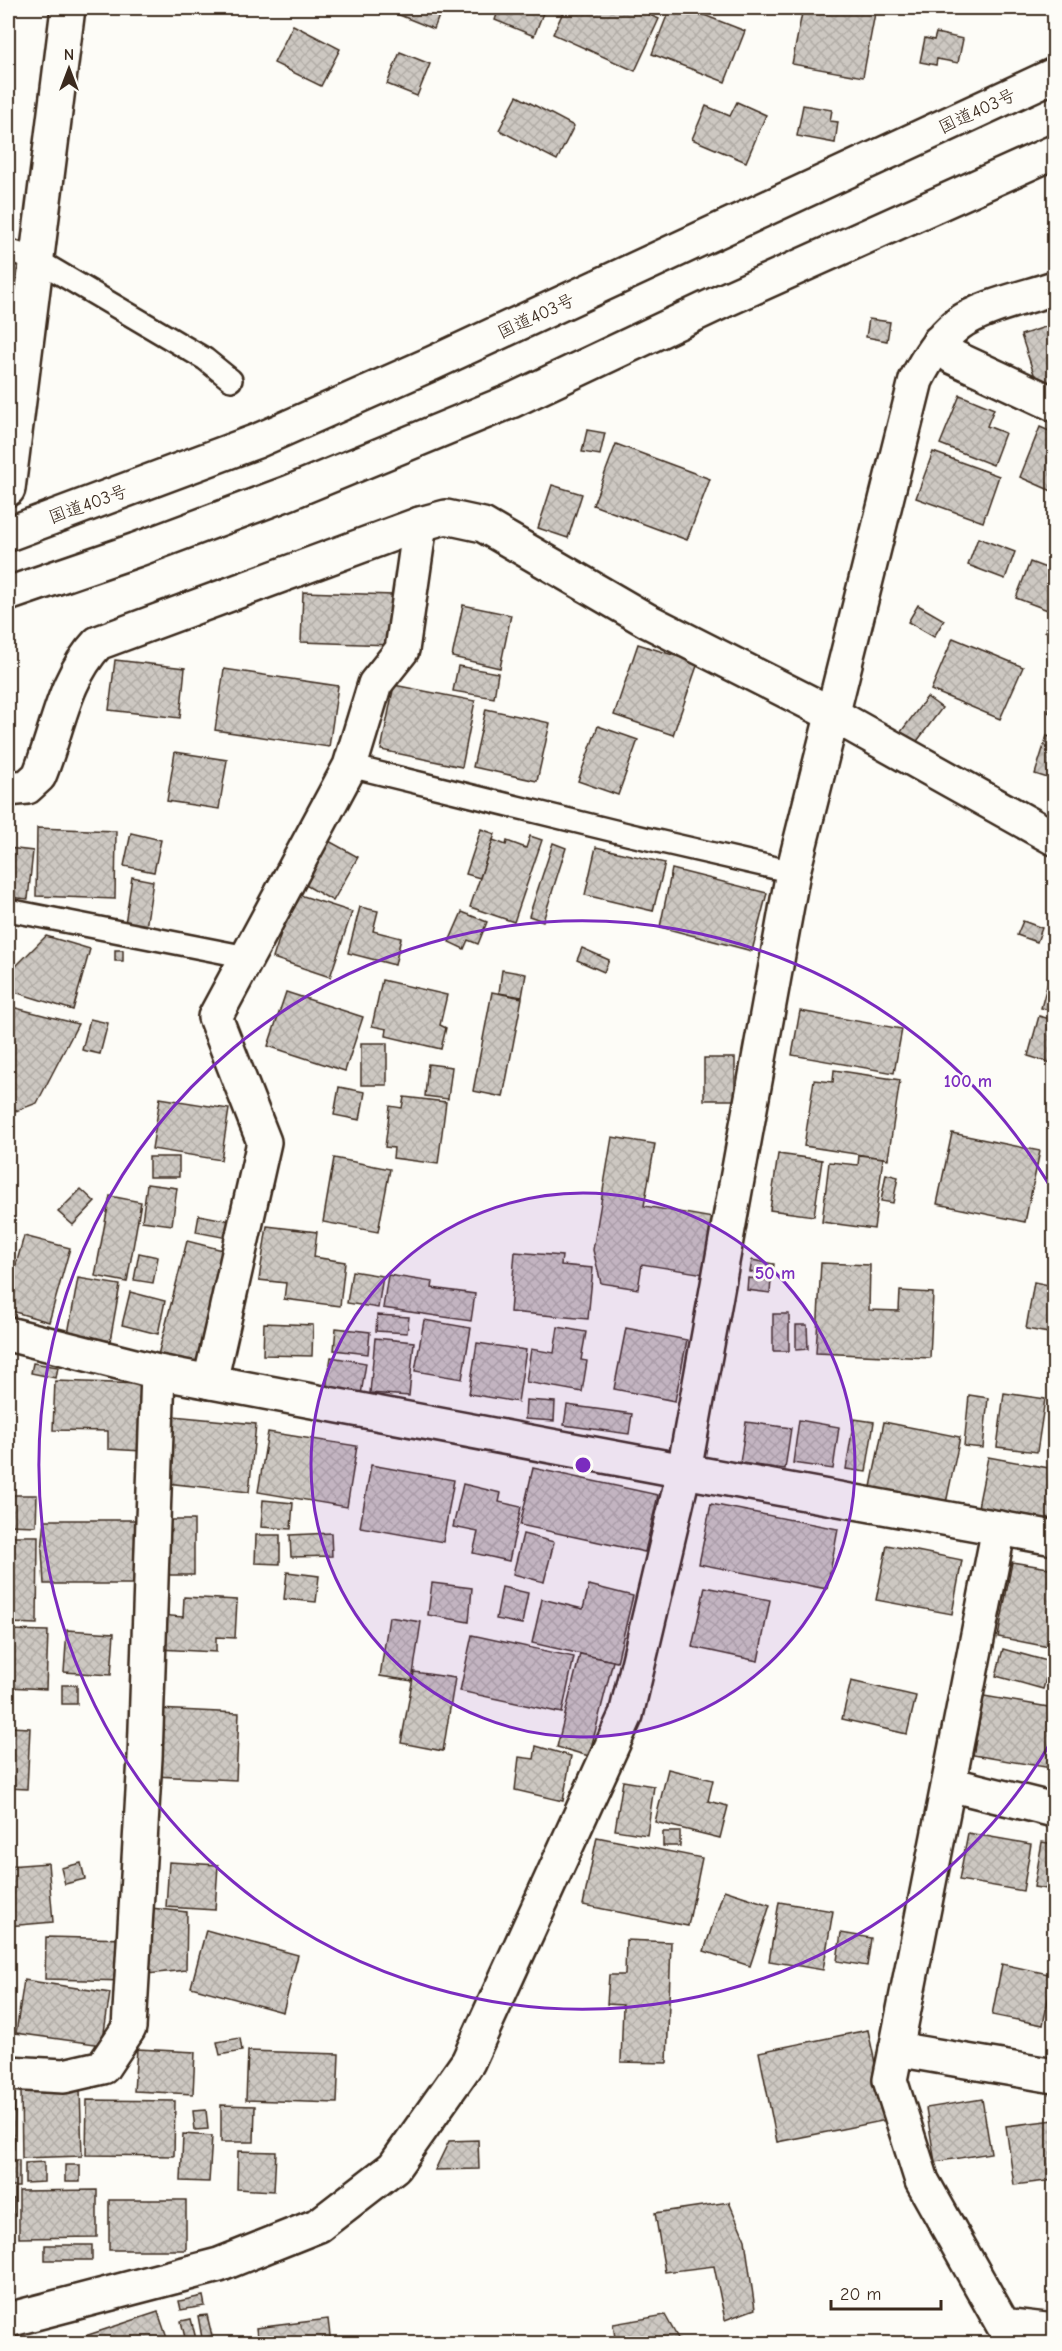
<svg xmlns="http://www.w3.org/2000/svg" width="1062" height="2351" font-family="'Comic Neue','Klee One',sans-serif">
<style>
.building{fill:url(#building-cross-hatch);stroke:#3b2a1e;stroke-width:1.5}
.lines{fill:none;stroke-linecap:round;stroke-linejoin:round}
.service-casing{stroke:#3b2a1e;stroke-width:26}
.minor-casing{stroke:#3b2a1e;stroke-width:38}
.tertiary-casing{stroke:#3b2a1e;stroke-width:38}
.trunk-casing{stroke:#3b2a1e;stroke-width:38}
.service{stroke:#fdfcf7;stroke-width:21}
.minor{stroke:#fdfcf7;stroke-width:33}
.tertiary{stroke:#fdfcf7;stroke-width:33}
.trunk{stroke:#fdfcf7;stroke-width:33}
.ring{fill:none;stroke:#7b2cbf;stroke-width:3}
.labels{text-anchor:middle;stroke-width:5;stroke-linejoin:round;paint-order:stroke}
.street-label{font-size:18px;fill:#3b2a1e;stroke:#fdfcf7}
.centre{fill:#7b2cbf;stroke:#fdfcf7;stroke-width:3}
.ring-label{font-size:18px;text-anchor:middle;font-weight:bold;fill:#7b2cbf;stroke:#fdfcf7;stroke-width:5;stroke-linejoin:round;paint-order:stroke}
</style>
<defs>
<pattern id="building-cross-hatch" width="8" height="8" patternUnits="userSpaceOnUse" patternTransform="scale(1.5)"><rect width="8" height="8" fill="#cdc8c2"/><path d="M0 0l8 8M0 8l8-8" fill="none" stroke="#b1aca6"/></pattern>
</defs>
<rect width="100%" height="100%" fill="#fdfcf7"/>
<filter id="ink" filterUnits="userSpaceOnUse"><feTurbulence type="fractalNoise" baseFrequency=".0167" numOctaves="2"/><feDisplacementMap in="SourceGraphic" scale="12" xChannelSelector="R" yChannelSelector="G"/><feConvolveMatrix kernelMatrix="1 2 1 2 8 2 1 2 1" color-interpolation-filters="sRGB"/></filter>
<g filter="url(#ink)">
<g class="building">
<path d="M382 8H442L434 29Z"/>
<path d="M499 8H545L534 36 495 20Z"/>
<path d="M565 8H634L659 19 635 71 553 34Z"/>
<path d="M670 8H686L745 31 725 82 652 54Z"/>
<path d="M803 8H876L863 77 792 64Z"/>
<path d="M293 25 340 49 321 86 274 63Z"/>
<path d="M936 33 963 39 958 63 937 59 936 65 920 62 925 38 934 40Z"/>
<path d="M400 52 430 64 417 96 387 84Z"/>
<path d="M517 96 574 126 557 160 499 130Z"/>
<path d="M737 102 766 115 746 162 692 139 706 106 730 116Z"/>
<path d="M803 105 832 110 830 121 838 122 835 143 797 136Z"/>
<path d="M869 319 890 322 887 341 866 337Z"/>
<path d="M1054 324V384L1039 389 1021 335Z"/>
<path d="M960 395 994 409 987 426 1005 433 993 465 940 444Z"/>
<path d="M1040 427 1054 433V492L1020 477Z"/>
<path d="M587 430 605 433 600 455 582 452Z"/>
<path d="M616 444 710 479 687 540 593 505Z"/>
<path d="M933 452 999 476 983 522 916 498Z"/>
<path d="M552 485 582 494 568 538 538 528Z"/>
<path d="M978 538 1015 552 1005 579 968 565Z"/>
<path d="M1030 562 1054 571V635L1045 631 1053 612 1016 598Z"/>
<path d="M303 592 393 595 391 645 301 642Z"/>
<path d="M463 605 511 615 500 668 452 657Z"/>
<path d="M918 605 944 620 934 637 908 622Z"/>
<path d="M953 638 1023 667 1000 719 931 690Z"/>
<path d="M638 644 698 663 673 735 614 715Z"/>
<path d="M115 660 185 668 180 718 109 710Z"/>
<path d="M458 666 498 673 494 698 453 691Z"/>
<path d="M224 669 338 686 329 747 215 730Z"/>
<path d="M394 685 475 701 462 767 381 750Z"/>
<path d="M1054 690V715L1048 712Z"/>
<path d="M927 697 942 708 915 744 900 733Z"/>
<path d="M486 709 550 723 537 781 473 767Z"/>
<path d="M598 726 638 740 618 795 578 781Z"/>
<path d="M1047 736 1054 738V780L1035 774Z"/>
<path d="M175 752 227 760 219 809 167 801Z"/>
<path d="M37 828 116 831 115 899 36 896Z"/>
<path d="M481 829 495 834 480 878 466 874Z"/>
<path d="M131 833 161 840 154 872 124 866Z"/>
<path d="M530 836 542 840 514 922 470 907 493 840 506 845 507 841 526 848Z"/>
<path d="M327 840 358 857 333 901 302 883Z"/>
<path d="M553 843 566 848 543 921 529 916Z"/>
<path d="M596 847 665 863 653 911 585 895Z"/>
<path d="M8 848 33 851 28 899 8 897Z"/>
<path d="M672 869 767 893 752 951 660 927Z"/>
<path d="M132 877 153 881 146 928 125 924Z"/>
<path d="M294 893 352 912 330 977 273 958Z"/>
<path d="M360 907 378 911 373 931 401 938 395 965 348 953Z"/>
<path d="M462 912 487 922 478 944 468 940 464 949 449 942Z"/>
<path d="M1023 921 1042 928 1037 942 1017 935Z"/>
<path d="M46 936 90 949 73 1010 8 990V974Z"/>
<path d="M582 948 609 960 604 972 577 960Z"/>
<rect x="115" y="950" width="8" height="11"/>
<path d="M1054 960V1011L1041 1008Z"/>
<path d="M502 970 526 974 522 997 499 993Z"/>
<path d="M382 980 447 995 440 1025 446 1028 441 1049 386 1036 387 1029 372 1026Z"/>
<path d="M286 992 363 1017 345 1071 268 1046Z"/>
<path d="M492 992 522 998 503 1097 473 1091Z"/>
<path d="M8 1006 78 1024 37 1103 8 1114Z"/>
<path d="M800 1011 902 1029 894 1073 792 1055Z"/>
<path d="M1039 1016 1054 1020V1064L1028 1056Z"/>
<path d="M90 1019 108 1023 100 1054 82 1050Z"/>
<rect x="361" y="1043" width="26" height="42"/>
<rect x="704" y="1058" width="31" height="42"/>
<path d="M428 1064 452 1067 448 1099 425 1096Z"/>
<path d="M834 1070 900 1080 888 1159 804 1146 814 1080 833 1082Z"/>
<path d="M339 1087 365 1092 360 1120 334 1115Z"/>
<path d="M404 1097 446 1102 438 1164 393 1158 394 1148 385 1147 390 1106 402 1108Z"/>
<path d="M160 1098 229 1109 221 1160 152 1149Z"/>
<path d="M952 1133 1040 1151 1025 1222 937 1204Z"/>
<path d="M612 1137 655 1144 644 1206 713 1218 704 1274 642 1264 638 1289 601 1283 593 1250Z"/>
<path d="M778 1154 822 1160 814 1216 770 1210Z"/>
<path d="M859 1155 883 1158 874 1229 822 1222 829 1162 858 1165Z"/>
<rect x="149" y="1157" width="30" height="20"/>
<path d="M334 1158 390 1169 378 1232 323 1222Z"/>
<path d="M886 1174 898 1177 893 1203 881 1201Z"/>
<path d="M147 1184 177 1188 172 1225 142 1221Z"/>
<path d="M81 1189 95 1202 73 1225 58 1212Z"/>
<path d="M110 1196 141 1202 127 1282 95 1276Z"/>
<path d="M199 1215 231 1221 227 1238 196 1232Z"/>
<path d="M267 1226 317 1232 314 1257 345 1262 340 1306 284 1299 286 1283 259 1280Z"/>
<path d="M24 1236 70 1248 49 1322 8 1310V1293Z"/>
<path d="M187 1241 227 1251 198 1365 158 1355Z"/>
<path d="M515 1252 562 1256 561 1265 593 1268 588 1319 510 1312Z"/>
<path d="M139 1253 158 1257 153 1283 134 1280Z"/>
<path d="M752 1260 774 1264 772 1276 750 1272Z"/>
<path d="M821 1263 870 1265 869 1310 899 1311 900 1291 933 1293 930 1358 816 1353Z"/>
<path d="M352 1271 383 1276 378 1308 347 1303Z"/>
<path d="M388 1275 433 1282 432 1288 475 1294 471 1321 383 1308Z"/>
<path d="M78 1278 120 1285 110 1341 68 1334Z"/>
<path d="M748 1278 771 1280 770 1293 747 1290Z"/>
<path d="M1034 1282 1054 1286V1334L1026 1329Z"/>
<path d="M130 1292 165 1301 158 1334 122 1325Z"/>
<rect x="773" y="1314" width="16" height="37"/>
<path d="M377 1315 409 1317 407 1333 376 1331Z"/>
<path d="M424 1320 471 1328 462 1379 415 1371Z"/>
<path d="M264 1323 313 1325 312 1356 263 1355Z"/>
<path d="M796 1325H807L808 1349 796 1350Z"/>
<path d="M558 1327 586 1332 581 1360 587 1361 582 1392 526 1382 531 1349 554 1353Z"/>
<path d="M336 1328 370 1332 368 1354 334 1350Z"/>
<path d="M626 1328 687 1340 675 1401 614 1389Z"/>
<path d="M375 1338 414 1342 409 1396 370 1393Z"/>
<path d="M477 1343 526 1350 518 1402 469 1394Z"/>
<path d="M331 1357 366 1363 360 1401 325 1395Z"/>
<path d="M33 1363 58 1367 56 1378 31 1373Z"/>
<path d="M55 1381 143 1384 142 1451 108 1449V1431L53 1430Z"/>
<path d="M1004 1393 1045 1399 1037 1452 997 1447Z"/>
<path d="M969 1395 988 1398 983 1448 964 1446Z"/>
<path d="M526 1400 555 1402 554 1421 525 1419Z"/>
<path d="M567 1405 632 1414 629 1434 564 1425Z"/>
<path d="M173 1416 256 1424 249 1492 166 1483Z"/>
<path d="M854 1419 874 1422 866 1472 846 1469Z"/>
<path d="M799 1420 839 1427 833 1469 793 1463Z"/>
<path d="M746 1422 791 1428 785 1469 740 1463Z"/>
<path d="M884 1422 960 1437 946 1503 871 1487Z"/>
<path d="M268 1432 357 1446 347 1507 258 1492Z"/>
<path d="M988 1457 1054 1469V1495L1050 1521 978 1507Z"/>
<path d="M371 1465 454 1480 443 1542 360 1527Z"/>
<path d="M533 1468 658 1495 645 1552 520 1525Z"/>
<path d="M463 1484 501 1493 499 1502 521 1507 509 1561 473 1553 478 1532 453 1527Z"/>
<path d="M8 1495H37L36 1526 8 1525Z"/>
<path d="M263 1500 293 1503 291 1529 261 1527Z"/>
<path d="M711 1504 838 1529 827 1589 699 1564Z"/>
<path d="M45 1520H143L142 1584H44L42 1550Z"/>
<rect x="166" y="1520" width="28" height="55"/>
<path d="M331 1533 332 1556 291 1557 290 1535Z"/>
<path d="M523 1534 554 1542 544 1582 513 1574Z"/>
<path d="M256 1535H280V1564L255 1563Z"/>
<path d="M8 1536H38L37 1624 8 1623Z"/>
<path d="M887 1545 962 1560 952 1614 876 1600Z"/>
<path d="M1012 1562 1054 1569V1648L998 1637Z"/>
<path d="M287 1572 319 1576 316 1602 284 1599Z"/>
<path d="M432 1583 472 1588 469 1622 428 1615Z"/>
<path d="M589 1585 633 1596 617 1662 532 1643 542 1599 583 1609Z"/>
<path d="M502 1587 528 1593 522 1624 496 1619Z"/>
<path d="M705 1587 770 1600 758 1661 692 1647Z"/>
<path d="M184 1597 237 1600 235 1638 216 1637V1652L158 1649 160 1615 183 1617Z"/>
<path d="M389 1617 421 1622 412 1681 380 1676Z"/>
<path d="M8 1630 48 1631 46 1689 8 1687Z"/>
<path d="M67 1630 114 1633 111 1675 64 1672Z"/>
<path d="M472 1635 574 1657 562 1713 460 1691Z"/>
<path d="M1003 1649 1051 1662 1043 1689 996 1676Z"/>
<path d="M580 1654 613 1661 589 1756 557 1747Z"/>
<path d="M414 1672 455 1678 443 1751 401 1743Z"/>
<path d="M851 1681 916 1696 907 1734 842 1719Z"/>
<rect x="62" y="1685" width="15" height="19"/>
<path d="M984 1696 1054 1708V1751L1051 1768 973 1755Z"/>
<path d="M157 1709 239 1713 236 1780 154 1776Z"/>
<path d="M8 1727 30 1728 27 1789 8 1788Z"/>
<path d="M536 1746 571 1756 563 1801 515 1790 519 1757 534 1759Z"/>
<path d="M668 1769 713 1780 708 1801 728 1806 720 1838 655 1822Z"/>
<path d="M623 1781 654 1786 647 1835 615 1830Z"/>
<rect x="663" y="1832" width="17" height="14"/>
<path d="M968 1833 1031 1844 1023 1891 959 1880Z"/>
<path d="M597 1837 702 1858 688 1926 583 1905Z"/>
<path d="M1042 1842 1054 1844V1890L1034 1887Z"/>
<path d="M169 1862 218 1865 215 1910 166 1907Z"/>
<path d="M48 1863 53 1922 8 1926V1866Z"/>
<path d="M81 1863 85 1879 65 1884 61 1868Z"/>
<path d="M724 1890 770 1905 750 1966 704 1951Z"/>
<path d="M779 1902 833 1911 823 1970 769 1961Z"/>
<path d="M151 1908 187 1912 186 1970 147 1974Z"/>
<path d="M206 1930 298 1955 283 2012 191 1987Z"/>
<path d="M841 1933 871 1938 867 1966 837 1961Z"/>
<path d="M46 1937 128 1939 127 1981 45 1979Z"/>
<path d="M626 1940 671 1942 667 2063 621 2062 623 2005 607 2004 609 1975H625Z"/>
<path d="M1002 1964 1053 1975 1043 2025 992 2015Z"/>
<path d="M24 1980 110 1993 102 2045 16 2033Z"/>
<path d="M868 2030 887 2120 777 2142 759 2052Z"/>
<path d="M240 2038 242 2051 220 2055 217 2042Z"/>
<path d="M137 2049 195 2052 193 2094 134 2091Z"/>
<path d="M248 2051 339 2054 337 2103 246 2100Z"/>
<path d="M80 2089 82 2156 22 2158 21 2091Z"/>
<path d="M8 2090H15L14 2149H8Z"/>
<path d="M982 2099 991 2153 935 2162 926 2108Z"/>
<path d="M87 2100 175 2101 174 2156 86 2155Z"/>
<path d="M221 2105 255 2106 254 2142H221Z"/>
<path d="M206 2110 208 2129 195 2130 193 2111Z"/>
<path d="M1054 2120V2180L1014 2185 1006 2126Z"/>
<path d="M183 2134 212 2136 209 2182 181 2181Z"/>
<path d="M478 2140 479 2169 435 2170 449 2141Z"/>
<path d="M238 2151 276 2152 274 2191 237 2189Z"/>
<rect x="8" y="2160" width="11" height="27"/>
<path d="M44 2162V2182L25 2183V2163Z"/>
<rect x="65" y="2165" width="15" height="17"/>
<path d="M97 2190V2237L19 2238V2191Z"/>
<path d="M8 2198 14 2199 12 2240H8Z"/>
<rect x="109" y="2200" width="77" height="50"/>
<path d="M729 2202 745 2240 755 2309 725 2320 714 2266 665 2272 655 2213Z"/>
<rect x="45" y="2245" width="47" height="15"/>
<path d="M203 2296 205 2306 181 2310 179 2301Z"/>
<path d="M158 2312 169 2344H81L79 2338Z"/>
<path d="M207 2315 212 2336 202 2338 198 2316Z"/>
<path d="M665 2315 680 2342 616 2344 613 2324Z"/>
<path d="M191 2319 196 2339 186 2342 181 2321Z"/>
<path d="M328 2319 331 2344H258L256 2328Z"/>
</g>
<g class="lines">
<defs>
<g id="service">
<path d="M8 250 37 260 205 359 231 380"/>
<path d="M350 766 631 835 793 872"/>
<path d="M8 910 247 957"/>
</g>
<g id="minor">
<path d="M939 342 953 357 1054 404"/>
<path d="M8 489 68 8"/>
<path d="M8 789 27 787 39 776C58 730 63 680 98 643L420 524 446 517 483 525 648 621 832 714 1054 838"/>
<path d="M8 1334 158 1372 684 1471"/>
<path d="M210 1382 264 1142 215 1017 350 766 375 684 402 650 420 524"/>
<path d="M999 1528 890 2080 922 2181 1003 2325 1054 2331"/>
<path d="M949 1784 1054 1810"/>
<path d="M896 2049 1054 2076"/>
<path d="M8 2073 64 2076 103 2067 129 2028 145 1758 158 1372"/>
<path d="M8 2320 219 2265 319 2225 394 2167 468 2062 626 1715 684 1471 793 872 916 380C927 359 939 339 958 324 980 307 1028 297 1054 288"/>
</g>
<path id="tertiary" d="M684 1471 1054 1538"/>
<g id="trunk">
<path d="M8 534 257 441 433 363 1054 75"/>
<path d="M8 594 136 550 288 493 511 401 725 300 1054 152"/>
</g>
</defs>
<use href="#service" class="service-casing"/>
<use href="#minor" class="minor-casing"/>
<use href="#tertiary" class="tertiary-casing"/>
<use href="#trunk" class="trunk-casing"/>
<use href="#service" class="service"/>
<use href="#minor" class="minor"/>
<use href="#tertiary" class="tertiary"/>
<use href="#trunk" class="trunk"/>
</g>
</g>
<circle cx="583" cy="1465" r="272" fill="#7b2cbf" fill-opacity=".12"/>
<g class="ring">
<circle cx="583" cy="1465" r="272"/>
<path d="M1054 1737A544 544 0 1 1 1054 1193"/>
</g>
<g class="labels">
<g class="street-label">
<text transform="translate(977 111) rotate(-25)" y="6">国道403号</text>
<text transform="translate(536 316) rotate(-25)" y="6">国道403号</text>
<text transform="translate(88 504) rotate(-20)" y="6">国道403号</text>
</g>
</g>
<circle cx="583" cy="1465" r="9" class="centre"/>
<g class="ring-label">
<text x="968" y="1087">100 m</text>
<text x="775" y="1279">50 m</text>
</g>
<rect width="1062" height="2351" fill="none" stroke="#fdfcf7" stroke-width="30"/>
<rect x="15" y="15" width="1032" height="2321" fill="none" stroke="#3b2a1e" stroke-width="2" filter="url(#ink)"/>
<g transform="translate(69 69)" stroke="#fdfcf7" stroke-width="4.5" paint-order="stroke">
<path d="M0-4.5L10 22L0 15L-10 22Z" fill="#3b2a1e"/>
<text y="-9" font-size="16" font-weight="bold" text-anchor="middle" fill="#3b2a1e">N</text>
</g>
<path d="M831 2300v9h110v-9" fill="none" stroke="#3b2a1e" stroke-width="3"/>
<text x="840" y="2300" font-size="18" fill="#3b2a1e" stroke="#fdfcf7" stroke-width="4.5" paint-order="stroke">20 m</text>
</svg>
